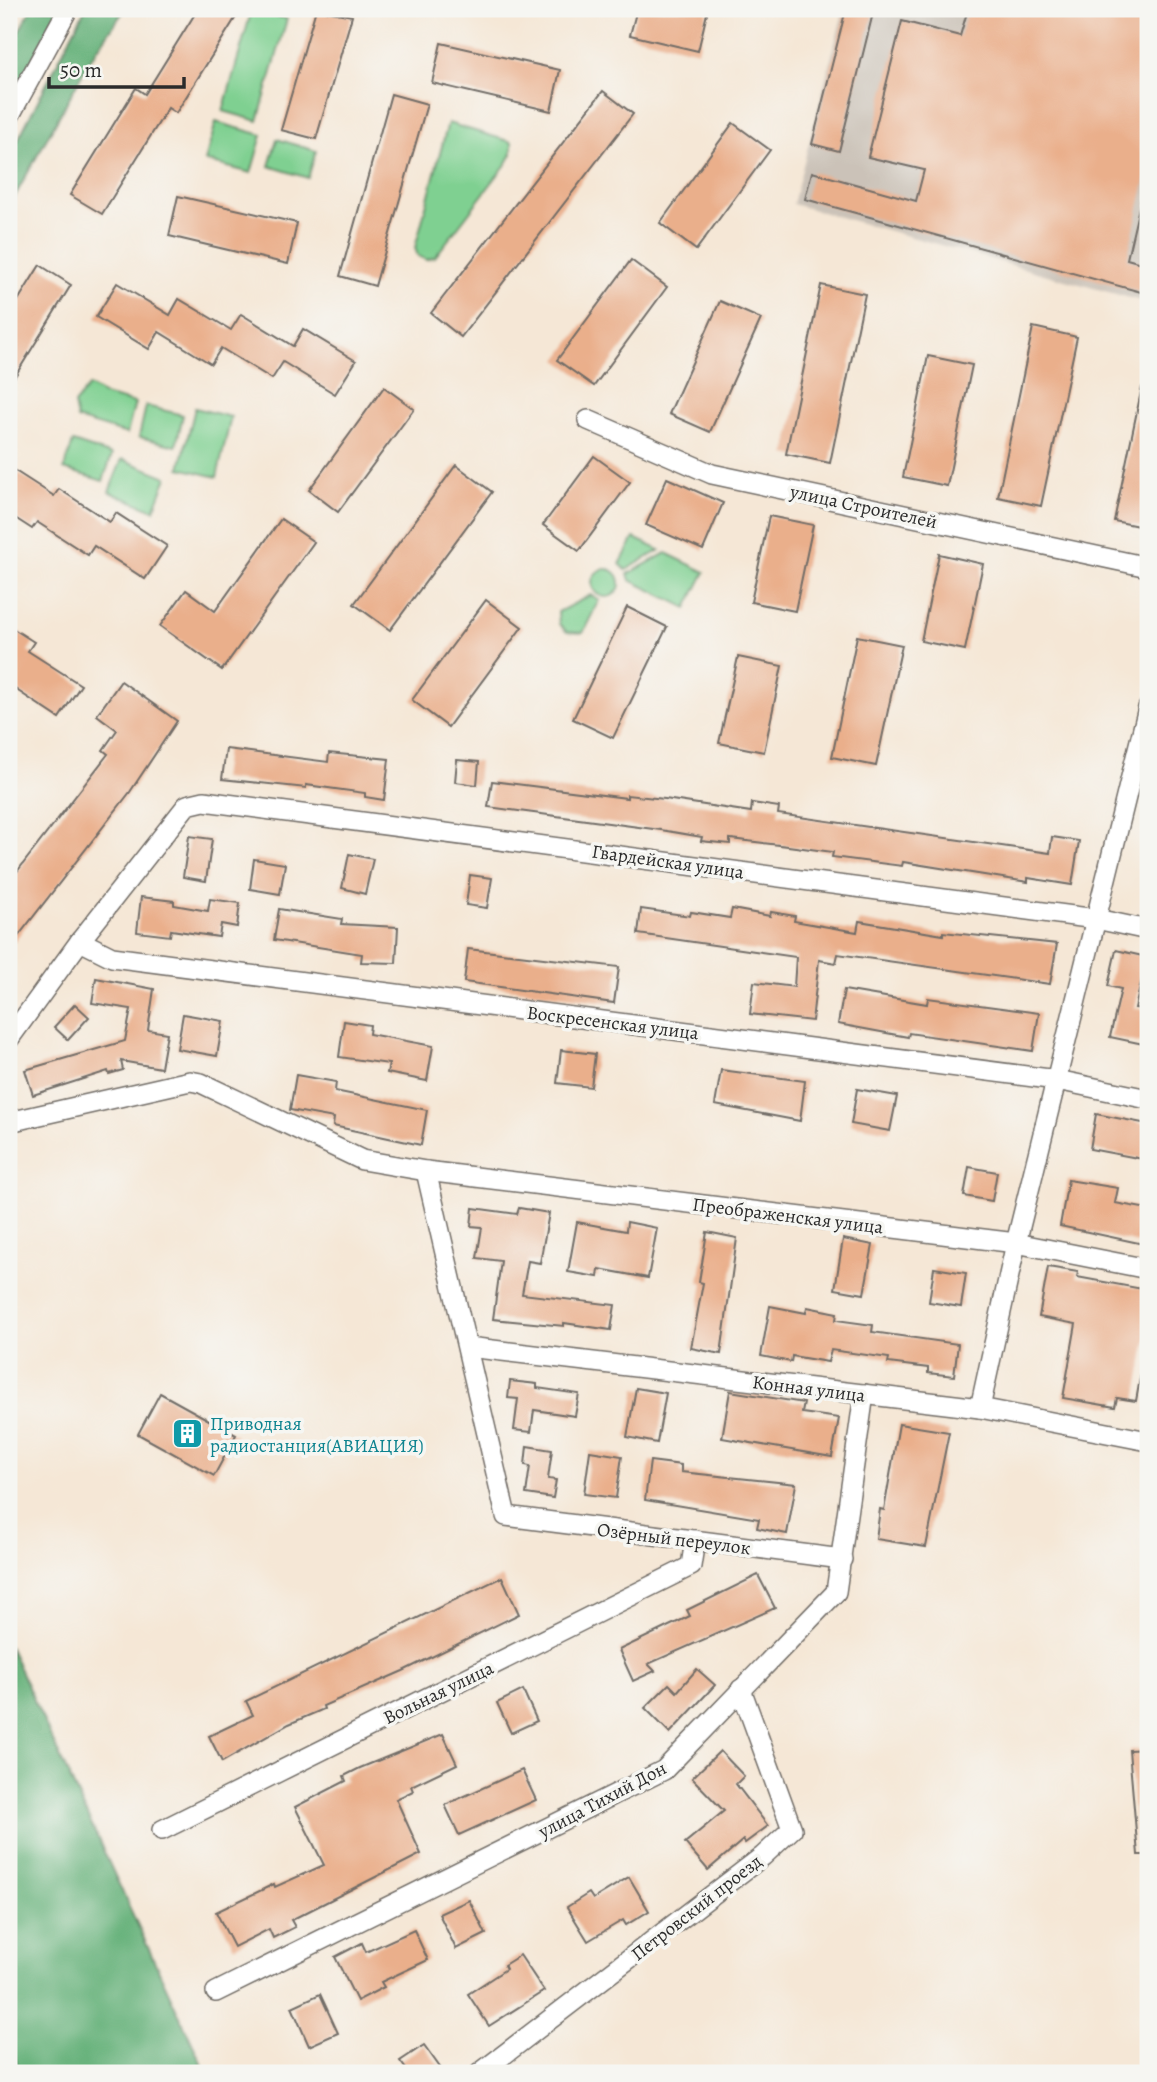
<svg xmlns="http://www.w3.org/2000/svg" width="1157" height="2082" font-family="Alegreya,serif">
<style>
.industrial{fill:#cbc2b8}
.green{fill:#7fd091;stroke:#557e5e;stroke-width:2}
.forest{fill:#67b27b;stroke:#496e53;stroke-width:2}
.building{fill:#eaaf8b}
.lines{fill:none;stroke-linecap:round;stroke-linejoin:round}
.minor-casing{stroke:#726d67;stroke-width:22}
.minor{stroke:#fff;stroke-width:19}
.labels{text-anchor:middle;stroke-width:7;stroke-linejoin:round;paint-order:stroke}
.street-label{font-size:19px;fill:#2b2b2b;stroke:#f6f6f2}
.culture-label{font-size:19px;fill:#0d838f;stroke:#f6f6f2;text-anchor:start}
</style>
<rect width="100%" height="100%" fill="#f6f6f2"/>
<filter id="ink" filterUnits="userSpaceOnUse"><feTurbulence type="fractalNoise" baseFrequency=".0143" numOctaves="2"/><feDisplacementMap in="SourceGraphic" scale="14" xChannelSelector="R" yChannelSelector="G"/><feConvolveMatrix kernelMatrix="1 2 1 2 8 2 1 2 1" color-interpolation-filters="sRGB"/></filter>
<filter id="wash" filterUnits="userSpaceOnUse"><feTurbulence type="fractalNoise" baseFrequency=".00686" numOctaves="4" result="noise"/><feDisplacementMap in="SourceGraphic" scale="28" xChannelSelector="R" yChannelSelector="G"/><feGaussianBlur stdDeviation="1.57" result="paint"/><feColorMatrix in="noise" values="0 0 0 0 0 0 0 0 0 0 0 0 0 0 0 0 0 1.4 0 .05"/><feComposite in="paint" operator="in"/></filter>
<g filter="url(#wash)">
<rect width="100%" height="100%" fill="#f5e7d6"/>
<path class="industrial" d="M844 9H1148V303L793 204Z"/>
<g class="green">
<path d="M252 9 287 19 258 121 223 111Z"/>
<path d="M216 122 262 135 251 173 205 161Z"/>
<path d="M448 123 512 142V154L507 163 435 257 426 260 418 256 415 248Z"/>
<path d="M277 139 316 151 308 178 269 166Z"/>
<path d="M89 386 107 396 135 403 127 434 77 419 74 404Z"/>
<path d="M146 406 183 415 176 446 139 437Z"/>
<path d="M195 408 231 417 217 477 180 468Z"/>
<path d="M73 442 112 455 103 481 64 469Z"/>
<path d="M122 459 167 477 154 510 109 492Z"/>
<path d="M634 538 660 550 626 570 620 564Z"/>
<path d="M666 553 705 572 687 608 630 580 628 574Z"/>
<circle cx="606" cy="583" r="14"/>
<path d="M591 595 599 600 583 633 567 632 559 624 558 612Z"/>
</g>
<g class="forest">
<path d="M31 9H58L9 107V50Z"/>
<path d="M85 9H125L90 60 9 207V157Z"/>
<path d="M9 1646 206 2073H21L9 2043Z"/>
</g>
<g id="blocks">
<g class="building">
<path d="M198 9H241L176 113 168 108 102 214 70 195 136 88 145 94Z"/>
<path d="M316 9 352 16 316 139 281 130Z"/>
<path d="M637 9H708L698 51 630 35Z"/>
<path d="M846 9H874L839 151 812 144Z"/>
<path d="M968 9H1148V169L1127 259 1148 265V294L805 199 812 172 916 201 924 170 868 157 902 21 960 36Z"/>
<path d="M441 43 560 70 551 111 432 83Z"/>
<path d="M603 91 633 114 461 337 431 313Z"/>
<path d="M391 94 427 104 375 286 340 276Z"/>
<path d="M733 123 770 150 696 250 660 223Z"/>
<path d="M178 196 297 223 288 264 169 236Z"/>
<path d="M631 260 667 287 594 386 557 360Z"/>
<path d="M40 265 71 285 9 386V315Z"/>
<path d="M117 283 170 315 179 299 231 330 241 314 293 346 303 329 356 361 335 394 283 362 272 379 221 348 211 364 159 332 149 349 96 317Z"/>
<path d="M821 285 865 294 830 463 786 454Z"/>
<path d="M720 301 761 319 710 432 669 414Z"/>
<path d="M1033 327 1077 337 1041 506 998 497Z"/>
<path d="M928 356 972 365 947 486 903 477Z"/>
<path d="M384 387 414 409 338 512 309 490Z"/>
<path d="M1142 387 1148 388V528L1114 521Z"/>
<path d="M594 456 630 482 579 551 543 525Z"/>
<path d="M456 465 492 492 390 630 354 604Z"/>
<path d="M9 467 54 496 59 489 110 522 116 513 167 546 145 579 94 546 88 555 37 522 32 529 9 514Z"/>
<path d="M667 478 723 503 703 550 646 525Z"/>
<path d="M769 516 813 525 795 611 751 602Z"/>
<path d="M281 519 314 542 222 670 160 626 186 590 215 611Z"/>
<path d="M939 554 983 564 965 650 921 641Z"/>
<path d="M486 600 522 627 448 727 412 700Z"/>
<path d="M627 607 667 627 613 738 573 719Z"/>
<path d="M9 626 34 642 28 651 81 685 59 718 9 685Z"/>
<path d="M857 636 902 645 876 766 832 757Z"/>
<path d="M738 657 782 666 764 752 719 743Z"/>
<path d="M121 681 177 721 130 792 9 948V882L108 754 103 750 117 730 97 715Z"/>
<path d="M226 749 328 762 329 753 389 759 384 800 365 797V793L306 785V788L222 779Z"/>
<path d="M457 760 479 762 477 785 455 782Z"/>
<path d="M492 781 627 798V795L665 799 751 812 752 803 779 807 778 814 1050 853 1052 837 1079 841 1072 885 1028 878V882L903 862 902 866 832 857 833 852 788 846 730 839V844L701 841 702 837 661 830 488 807Z"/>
<path d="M189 836 212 839 206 881 183 877Z"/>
<path d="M349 854 373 859 365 894 342 888Z"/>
<path d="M254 859 285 864 280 894 250 889Z"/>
<path d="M470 875 492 878 487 908 466 905Z"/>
<path d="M141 897 174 901V905L208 911 210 899 240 903 237 927 221 924 219 937 171 930 170 936 137 932Z"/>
<path d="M279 909 342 919 341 924 398 927 396 963 361 962 362 954 274 940Z"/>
<path d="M641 909 690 916 691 912 730 918 732 909 770 916 771 912 795 916 794 921 857 932 859 921 943 935V932L1057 944 1050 984 838 954 836 963 819 960 812 1021 750 1014 754 982 794 987 796 957 638 934Z"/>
<path d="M468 949 619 967 614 1003 464 982Z"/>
<path d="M1116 950 1147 957 1135 1008 1148 1009V1045L1110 1037 1121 989 1108 986Z"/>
<path d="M96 978 154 989 148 1030 167 1033 161 1068 121 1061 123 1070 109 1074 108 1071 33 1095 25 1070 125 1041 131 1009 92 1003Z"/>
<path d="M844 990 927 1004 928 998 1039 1013 1033 1051 909 1033 908 1037 838 1024Z"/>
<path d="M75 1004 89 1017 68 1040 54 1027Z"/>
<path d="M183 1014 223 1021 217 1056 177 1049Z"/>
<path d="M344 1021 370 1025 369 1034 433 1046 427 1081 387 1073 389 1064 339 1057Z"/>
<path d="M561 1050 595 1054 591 1087 557 1083Z"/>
<path d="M721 1070 805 1081 800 1121 715 1105Z"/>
<path d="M296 1075 336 1082 335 1091 427 1110 421 1145 333 1126 334 1118 290 1110Z"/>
<path d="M857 1089 897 1096 890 1131 851 1124Z"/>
<path d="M1096 1114 1148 1124V1160L1090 1149Z"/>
<path d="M969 1167 997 1172 992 1201 964 1196Z"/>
<path d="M1068 1180 1118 1188 1115 1203 1148 1209V1245L1060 1226Z"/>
<path d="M473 1208 517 1214 519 1208 549 1213 540 1263 528 1261 522 1294 615 1305 611 1330 564 1323V1326L493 1319 501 1261 477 1258 482 1227 471 1226Z"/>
<path d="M577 1222 626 1231 627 1222 657 1228 648 1278 599 1269 598 1277 568 1272Z"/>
<path d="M707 1232 737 1238 721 1354 691 1348 703 1283 699 1282Z"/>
<path d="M843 1239 873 1245 864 1294 835 1289Z"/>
<path d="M1048 1267 1078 1272 1077 1277 1148 1290V1333L1136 1401 1117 1398 1115 1407 1063 1398 1076 1324 1039 1317Z"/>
<path d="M934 1268 966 1273 961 1307 929 1302Z"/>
<path d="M770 1306 806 1313 807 1307 837 1313 836 1320 873 1325 872 1332 958 1344 954 1376 928 1373V1368L888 1363 889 1358 831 1350 828 1362 792 1356 791 1362 761 1356Z"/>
<path d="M510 1381 537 1384V1388L579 1394 575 1416 534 1410 531 1432 514 1430 518 1399 508 1398Z"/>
<path d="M636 1388 666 1393 657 1443 627 1437Z"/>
<path d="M730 1391 804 1403 802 1413 839 1418 832 1457 722 1438Z"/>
<path d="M160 1393 236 1435 214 1476 138 1434Z"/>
<path d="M899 1424 949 1432 926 1547 876 1539 880 1509 884 1510Z"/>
<path d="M527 1446 552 1450 548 1479 556 1480 553 1498 526 1494 530 1466 525 1465Z"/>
<path d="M590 1451 622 1456 616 1498 584 1494Z"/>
<path d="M650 1461 681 1465V1472L796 1484 787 1534 757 1528 759 1519 645 1500Z"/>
<path d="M758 1575 775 1608 648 1664 655 1671 633 1681 619 1650 690 1616 687 1610Z"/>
<path d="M502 1577 519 1614 403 1671 323 1706 324 1709 289 1724 222 1762 209 1736 253 1715 246 1701Z"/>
<path d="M697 1669 715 1685 670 1733 645 1708 669 1684 677 1692Z"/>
<path d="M523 1690 537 1721 511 1733 497 1703Z"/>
<path d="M443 1734 457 1764 411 1786 413 1791 396 1799 421 1854 291 1920 295 1927 273 1938 269 1929 234 1947 216 1912 274 1884 275 1887 324 1865 295 1807 346 1781 344 1776 360 1768Z"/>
<path d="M1148 1749V1855H1138L1129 1750Z"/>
<path d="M720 1751 744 1776 736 1784 768 1826 745 1843 743 1840 708 1870 685 1843 724 1811 692 1778Z"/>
<path d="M522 1770 536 1800 459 1835 445 1805Z"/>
<path d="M629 1877 649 1911 626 1925 623 1920 588 1941 567 1907 589 1893 593 1899Z"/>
<path d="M469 1900 486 1934 456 1949 439 1914Z"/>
<path d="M414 1930 428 1960 381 1982 384 1987 357 2001 335 1957 362 1943 366 1952Z"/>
<path d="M520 1955 544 1991 489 2026 468 1994 506 1969 504 1965Z"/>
<path d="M320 1994 338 2033 309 2046 292 2007Z"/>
<path d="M424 2045 444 2073H409L400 2061Z"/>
</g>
</g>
</g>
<g filter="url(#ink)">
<use href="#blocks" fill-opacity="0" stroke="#726d67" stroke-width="2"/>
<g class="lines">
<defs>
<g id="minor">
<path d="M9 117 68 9"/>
<path d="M588 420 712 474 1148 567"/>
<path d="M80 941 112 957 1057 1080 1148 1099"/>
<path d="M9 1039 80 941 187 805 204 801 1096 919 1148 930"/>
<path d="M9 1122 190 1081 201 1083 362 1160 426 1171 1016 1243 1148 1269"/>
<path d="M426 1171 506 1516 842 1559"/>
<path d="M468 1347 980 1408 1148 1441"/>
<path d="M980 1408 1016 1243 1148 708"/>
<path d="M162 1830 691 1566 695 1540"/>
<path d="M216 1992 664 1770 836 1592 864 1394"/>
<path d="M480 2073 763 1856 792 1829 741 1689"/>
</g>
</defs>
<use href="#minor" class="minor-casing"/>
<use href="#minor" class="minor"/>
</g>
</g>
<defs>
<symbol id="building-square" viewBox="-11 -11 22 22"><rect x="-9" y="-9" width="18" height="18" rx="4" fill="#0f9aa8" stroke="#f6f6f2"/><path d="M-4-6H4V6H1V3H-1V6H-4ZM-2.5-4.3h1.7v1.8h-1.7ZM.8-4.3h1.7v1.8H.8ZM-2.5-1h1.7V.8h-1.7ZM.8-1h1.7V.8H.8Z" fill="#fff"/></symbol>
</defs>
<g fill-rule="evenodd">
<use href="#building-square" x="170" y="1416" width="35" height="35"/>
</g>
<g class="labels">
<g class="street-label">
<text transform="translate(864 506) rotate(12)" y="7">улица Строителей</text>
<text transform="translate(668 861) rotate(8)" y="7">Гвардейская улица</text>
<text transform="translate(613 1022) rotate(7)" y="7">Воскресенская улица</text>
<text transform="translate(788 1215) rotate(7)" y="7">Преображенская улица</text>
<text transform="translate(809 1388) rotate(7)" y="7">Конная улица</text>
<text transform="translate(674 1538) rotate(7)" y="7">Озёрный переулок</text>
<text transform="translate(438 1692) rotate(-26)" y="7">Вольная улица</text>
<text transform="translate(602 1799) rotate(-28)" y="7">улица Тихий Дон</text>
<text transform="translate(696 1907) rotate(-38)" y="7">Петровский проезд</text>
</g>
<g class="culture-label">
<text x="210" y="1430">Приводная<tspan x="210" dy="22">радиостанция(АВИАЦИЯ)</tspan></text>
</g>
</g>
<rect width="1157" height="2082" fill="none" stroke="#f6f6f2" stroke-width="35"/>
<path d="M49 77v10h135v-10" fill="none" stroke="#2b2b2b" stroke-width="3.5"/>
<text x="60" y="77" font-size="21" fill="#2b2b2b" stroke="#f6f6f2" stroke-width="5" paint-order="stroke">50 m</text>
</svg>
